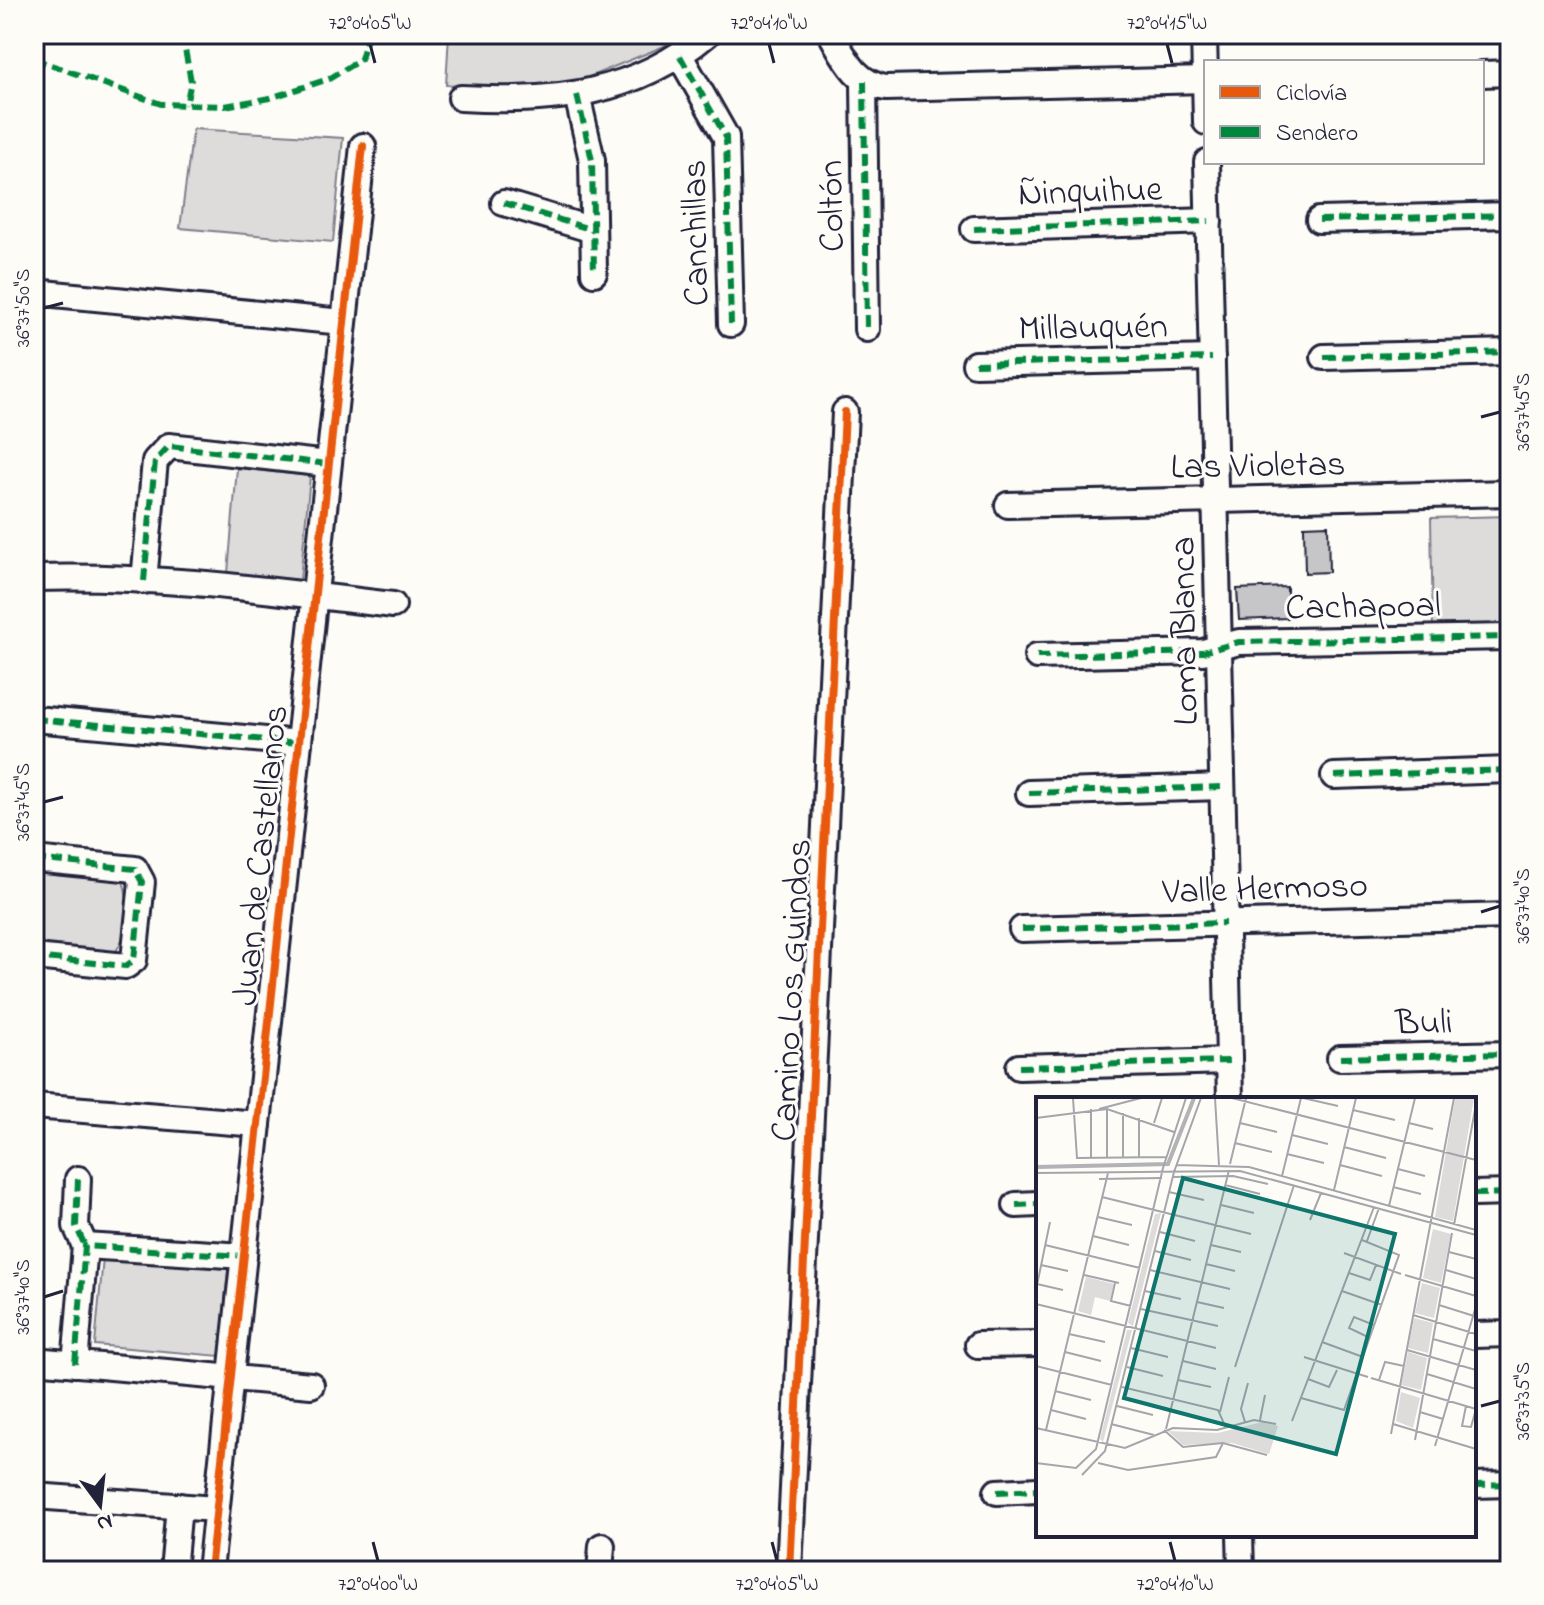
<svg xmlns="http://www.w3.org/2000/svg" width="1544" height="1605" font-family="'Indie Flower',sans-serif">
<style>
.green{fill:#dddcdb;stroke:#807f8b;stroke-width:2}
.building{fill:#c6c6c8;stroke:#22223b;stroke-width:2}
.lines{fill:none;stroke-linecap:round;stroke-linejoin:round}
.minor-casing{stroke:#22223b;stroke-width:30}
.minor{stroke:#fdfcf7;stroke-width:24}
.quiet{stroke:#00873e;stroke-width:6;stroke-dasharray:12 6;stroke-linecap:butt}
.cycleway-casing{stroke:#fdfcf7;stroke-width:13}
.cycleway{stroke:#e8590c;stroke-width:8}
.ticks{fill:none;stroke:#22223b;stroke-width:3}
.labels{text-anchor:middle;stroke-width:6;stroke-linejoin:round;paint-order:stroke}
.street-label{font-size:36px;fill:#22223b;stroke:#fdfcf7}
.inset-river{fill:none;stroke:#b2b2b7;stroke-width:4}
.inset-road{fill:none;stroke:#a5a5ac;stroke-width:2}
.view{fill:#0f766e;fill-opacity:0.15;stroke:#0f766e;stroke-width:4}
.inset-edge{fill:none;stroke:#22223b;stroke-width:4}
.neatline{fill:none;stroke:#22223b;stroke-width:3}
.ticks-label{font-size:20px;text-anchor:middle;fill:#22223b}
</style>
<rect width="100%" height="100%" fill="#fdfcf7"/>
<filter id="ink" filterUnits="userSpaceOnUse"><feTurbulence type="fractalNoise" baseFrequency=".0125" numOctaves="2"/><feDisplacementMap in="SourceGraphic" scale="16" xChannelSelector="R" yChannelSelector="G"/><feConvolveMatrix kernelMatrix="1 2 1 2 8 2 1 2 1" color-interpolation-filters="sRGB"/></filter>
<g filter="url(#ink)">
<g class="green">
<path d="M449 34H681L662 47 562 88 446 85Z"/>
<path d="M193 129 343 138 333 242 180 228Z"/>
<path d="M237 468 310 476 300 580 228 573Z"/>
<path d="M1510 516V632L1433 633 1431 518Z"/>
<path d="M34 872 123 881C130 900 128 937 115 952L34 944Z"/>
<path d="M103 1258 228 1269 220 1356 95 1345Z"/>
</g>
<g class="building">
<path d="M1328 525 1329 572 1305 573 1304 526Z"/>
<path d="M1287 587V618L1239 620 1237 589Z"/>
</g>
<g class="lines">
<defs>
<g id="minor">
<path d="M831 34C845 58 855 83 886 88L1206 80"/>
<path d="M1204 34 1206 122"/>
<path d="M680 56 726 137 731 324"/>
<path d="M1482 74 1510 73"/>
<path d="M864 81 867 329"/>
<path d="M577 95 592 160 594 273"/>
<path d="M461 98C552 103 635 95 707 34"/>
<path d="M1207 162 1230 1099"/>
<path d="M504 203 593 230"/>
<path d="M1319 220 1510 215"/>
<path d="M974 229 1209 221"/>
<path d="M34 299 44 293 343 322"/>
<path d="M1324 357 1510 352"/>
<path d="M975 364 1212 358"/>
<path d="M1008 505 1510 493"/>
<path d="M34 578C153 574 275 591 393 605"/>
<path d="M144 581 155 461 169 446 328 464"/>
<path d="M1037 656 1203 652 1239 642 1510 637"/>
<path d="M34 719 299 743"/>
<path d="M1334 776 1510 770"/>
<path d="M1029 793 1222 787"/>
<path d="M34 859 135 869 142 882 134 960 126 966 34 957"/>
<path d="M1022 929 1510 916"/>
<path d="M1340 1058 1510 1054"/>
<path d="M1019 1067 1229 1061"/>
<path d="M34 1106 258 1124"/>
<path d="M78 1179 76 1226 85 1246"/>
<path d="M1474 1194 1510 1193"/>
<path d="M1016 1205 1038 1204"/>
<path d="M1474 1335 1510 1334"/>
<path d="M978 1345 1038 1344"/>
<path d="M34 1360 311 1385"/>
<path d="M75 1364 85 1246 244 1256"/>
<path d="M1474 1485 1510 1484"/>
<path d="M997 1492 1038 1490"/>
<path d="M34 1496 216 1509"/>
<path d="M1240 1535 1241 1571"/>
<path d="M173 1571 179 1506"/>
<path d="M210 1571 363 146"/>
<path d="M600 1571 602 1546"/>
<path d="M789 1571 845 412"/>
</g>
</defs>
<use href="#minor" class="minor-casing"/>
<use href="#minor" class="minor"/>
<g class="quiet">
<path d="M182 34 191 81 186 105"/>
<path d="M680 56 726 137 731 324"/>
<path d="M34 59 161 104 225 106 270 98 329 79 361 59 368 34"/>
<path d="M864 81 867 329"/>
<path d="M577 95 592 160 594 273"/>
<path d="M504 203 593 230"/>
<path d="M1319 220 1510 215"/>
<path d="M974 229 1209 221"/>
<path d="M1324 357 1510 352"/>
<path d="M975 364 1212 358"/>
<path d="M144 581 155 461 169 446 328 464"/>
<path d="M1037 656 1203 652 1239 642 1510 637"/>
<path d="M34 719 299 743"/>
<path d="M1334 776 1510 770"/>
<path d="M1029 793 1222 787"/>
<path d="M34 859 135 869 142 882 134 960 126 966 34 957"/>
<path d="M1022 929 1225 923"/>
<path d="M1340 1058 1510 1054"/>
<path d="M1019 1067 1229 1061"/>
<path d="M78 1179 76 1226 85 1246"/>
<path d="M1474 1194 1510 1193"/>
<path d="M1016 1205 1038 1204"/>
<path d="M75 1364 85 1246 244 1256"/>
<path d="M1474 1485 1510 1484"/>
<path d="M997 1492 1038 1490"/>
</g>
<defs>
<g id="cycleway">
<path d="M210 1571 363 146"/>
<path d="M789 1571 845 412"/>
</g>
</defs>
<use href="#cycleway" class="cycleway-casing"/>
<use href="#cycleway" class="cycleway"/>
</g>
</g>
<path class="ticks" d="M370 44 375 63M769 44 774 63M1167 44 1172 63M44 308 63 303M1481 417 1500 412M44 802 63 797M1481 912 1500 906M44 1297 63 1291M1481 1406 1500 1401M373 1542 378 1561M772 1542 777 1561M1170 1542 1175 1561"/>
<g class="labels">
<g class="street-label">
<text transform="translate(1090 189) rotate(-2)" y="13">Ñinquihue</text>
<text transform="translate(829 206) rotate(-91)" y="13">Coltón</text>
<text transform="translate(693 233) rotate(-91)" y="13">Canchillas</text>
<text transform="translate(1093 325) rotate(-1)" y="13">Millauquén</text>
<text transform="translate(1258 463) rotate(-1)" y="13">Las Violetas</text>
<text transform="translate(1363 604) rotate(-1)" y="13">Cachapoal</text>
<text transform="translate(1182 631) rotate(-91)" y="13">Loma Blanca</text>
<text transform="translate(258 855) rotate(-84)" y="13">Juan de Castellanos</text>
<text transform="translate(1265 886) rotate(-2)" y="13">Valle Hermoso</text>
<text transform="translate(789 990) rotate(-87)" y="13">Camino Los Guindos</text>
<text transform="translate(1424 1020) rotate(-1)" y="13">Buli</text>
</g>
</g>
<g transform="translate(1036 1097)">
<rect width="440" height="440" fill="#fdfcf7"/>
<path d="M419 1H438L417 124 399 120ZM125 116 97 229 92 226 119 117ZM397 132 415 137 405 186 387 181ZM50 180 78 187 74 204 59 200 55 218 42 214ZM386 186 404 191 398 221 379 216ZM378 221 397 226 392 256 372 251ZM91 233H96L67 345 64 342ZM372 255 391 261 385 293 365 288ZM365 295 384 301 377 331 360 324ZM226 325 242 329 233 357 196 346 147 348 132 334 182 336Z" fill="#dddcdb"/>
<path class="inset-river" d="M0 70 132 67 158 1"/>
<path class="inset-road" d="M37 1 41 61 130 60M179 1 183 68M196 1 440 63M267 1 302 9M55 12V61M63 12 105 1M71 12V61M317 13 359 23M87 16V61M0 21 71 12 138 35M103 21V61M118 26 126 1M204 26 241 35M373 26 397 32M256 38 292 47M199 46 236 55M308 50 350 61M251 57 288 66M194 67 210 1M140 68 213 70 440 133M304 68 346 79M362 72 389 79M0 76 204 74 440 138M246 79 265 1M137 80 197 79 232 87M63 82 126 81M189 88 224 97M357 90 385 97M298 93 320 1M133 95 168 103M66 100 215 137M185 108 218 116M353 109 379 1M62 120 96 128M274 123 285 96M418 128 440 7M124 135 159 144M57 139 93 148M331 144 343 111M9 148 104 171M175 148 205 155M119 154 155 163M413 155 440 162M308 156 365 177M170 167 199 174M5 168 32 174M114 173 194 192M410 173 440 182M313 176 334 183 340 168M48 178 83 186M369 178 440 199M79 186 75 204 95 209M1 187 27 193M0 193 14 125M109 194 145 202M306 194 346 208M161 205 188 211M0 207 180 251M403 208 438 219M105 212 182 229M377 218 440 237M33 237 69 245M334 241 313 231 318 220 338 228M397 242 440 254M286 245 327 260M95 251 132 260M371 253 440 273M29 255 65 264M268 260 332 280M147 264 180 272M0 269 76 288M91 270 127 279M199 270 258 88M391 277 440 292M335 281 440 312M272 282 293 290 301 273M142 283 175 290M343 283 349 265 368 269M86 290 182 313 190 331M19 294 55 303M265 301 308 313 363 158 326 143M81 309 117 318M430 309 426 329 435 330 440 312M15 313 50 322M184 315 193 280M384 315 407 322M224 323 229 298M256 324 338 110M209 325 205 312 212 286M75 327 118 338M357 327 440 352M0 331 89 351 137 331 181 333 218 323 240 327M130 332 193 73M10 333 72 76M128 333 147 350 187 346 231 358M355 337 418 1M379 343 416 136M399 349 440 209M0 366 40 371 60 352 127 71 150 1M62 366 92 373 180 360 187 346M46 378 69 354 138 75 165 1"/>
<path class="view" d="M147 81 359 137 300 357 88 301Z"/>
<rect width="440" height="440" class="inset-edge"/>
</g>
<rect width="1544" height="1605" fill="none" stroke="#fdfcf7" stroke-width="88"/>
<rect x="1204" y="60" width="280" height="104" fill="#fdfcf7" stroke="#a5a5ac" stroke-width="2"/>
<rect x="1220" y="86" width="40" height="12" fill="#e8590c" stroke="#a5a5ac" stroke-width="2"/>
<text x="1276" y="100" font-size="24" fill="#22223b">Ciclovía</text>
<rect x="1220" y="126" width="40" height="12" fill="#00873e" stroke="#a5a5ac" stroke-width="2"/>
<text x="1276" y="140" font-size="24" fill="#22223b">Sendero</text>
<g transform="translate(100 1505) rotate(165)" stroke="#fdfcf7" stroke-width="6" paint-order="stroke">
<path d="M0-6L14 30L0 20L-14 30Z" fill="#22223b"/>
<text y="-12" font-size="22" font-weight="bold" text-anchor="middle" fill="#22223b">N</text>
</g>
<rect x="44" y="44" width="1456" height="1517" class="neatline"/>
<g class="ticks-label">
<text x="370" y="29">72°04'05"W</text>
<text x="769" y="29">72°04'10"W</text>
<text x="1167" y="29">72°04'15"W</text>
<text transform="translate(22 308) rotate(-90)" y="7">36°37'50"S</text>
<text transform="translate(1522 412) rotate(-90)" y="7">36°37'45"S</text>
<text transform="translate(22 802) rotate(-90)" y="7">36°37'45"S</text>
<text transform="translate(1522 906) rotate(-90)" y="7">36°37'40"S</text>
<text transform="translate(22 1297) rotate(-90)" y="7">36°37'40"S</text>
<text transform="translate(1522 1401) rotate(-90)" y="7">36°37'35"S</text>
<text x="378" y="1590">72°04'00"W</text>
<text x="777" y="1590">72°04'05"W</text>
<text x="1175" y="1590">72°04'10"W</text>
</g>
</svg>
